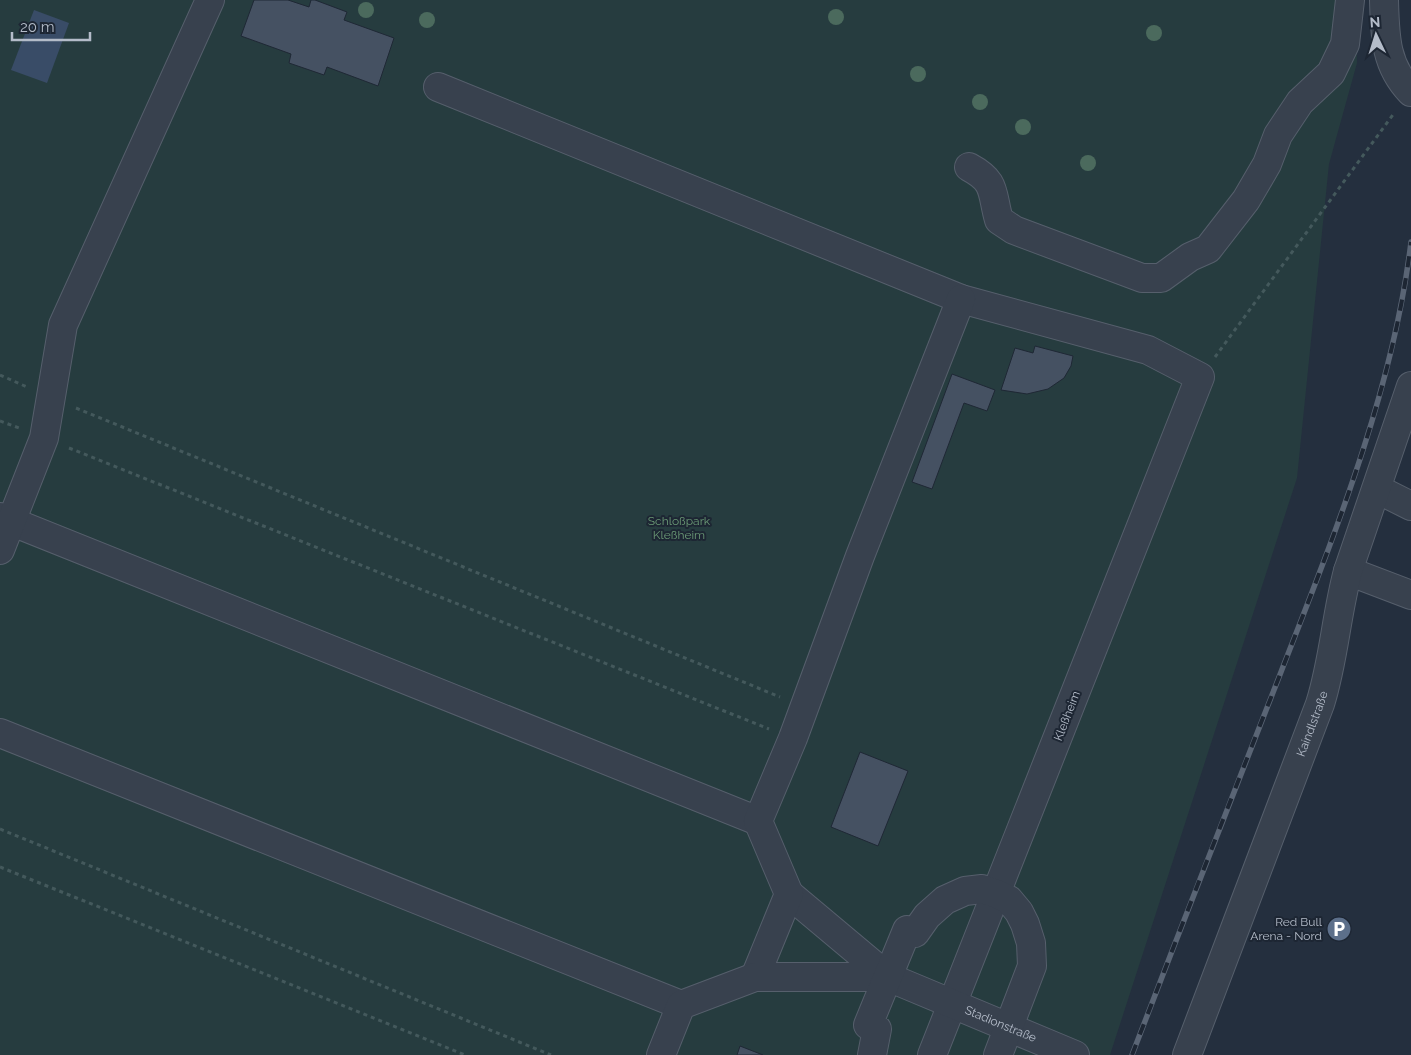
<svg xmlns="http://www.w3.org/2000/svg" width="1411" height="1055" font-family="Raleway,sans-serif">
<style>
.green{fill:#263c3f}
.water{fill:#394c67}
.building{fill:#455162;stroke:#1f2835}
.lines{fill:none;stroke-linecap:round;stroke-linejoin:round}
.minor-casing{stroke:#565f6c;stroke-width:30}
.path{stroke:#44595c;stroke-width:3;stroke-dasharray:4 4;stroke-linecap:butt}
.minor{stroke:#38414e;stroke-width:28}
.rail-casing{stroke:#5a6575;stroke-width:5.5}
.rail{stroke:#1d2633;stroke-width:4;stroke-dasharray:11;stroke-linecap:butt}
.tree{fill:#4b6a5d}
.labels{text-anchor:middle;stroke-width:4;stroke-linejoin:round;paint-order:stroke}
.park-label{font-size:12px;fill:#6b9a76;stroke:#1d2633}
.street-label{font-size:12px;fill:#b4bcc9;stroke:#1d2633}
.poi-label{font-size:12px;fill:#b4bcc9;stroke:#1d2633;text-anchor:end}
</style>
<rect width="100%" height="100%" fill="#242f3e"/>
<path class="green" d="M0 0H1356L1357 63 1329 164 1297 478 1110 1055H0Z"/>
<path class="water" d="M34 10 69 23 47 83 11 70Z"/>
<g class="building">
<path d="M254 0H288L309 7 311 0H315L347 12 344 20 394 38 378 86 327 67 324 75 289 63 291 54 241 36Z"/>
<path d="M1035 346 1073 356 1071 366 1064 378 1048 389 1027 394 1001 390 1015 348 1033 353Z"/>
<path d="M952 374 995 390 987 411 964 403 932 489 912 482Z"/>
<path d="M860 752 908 771 878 846 831 827Z"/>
<path d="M740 1046 763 1055H737Z"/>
</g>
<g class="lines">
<defs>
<g id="minor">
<path d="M1384 0C1385 36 1385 65 1411 92"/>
<path d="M438 87 961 299 1148 350 1200 377 932 1055"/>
<path d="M969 167C997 182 991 192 999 220L1014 230 1142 278H1161L1190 257 1208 249 1246 200 1267 164 1278 135 1300 102 1331 73 1345 44 1350 0"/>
<path d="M1377 489 1411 506"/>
<path d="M0 517 758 821"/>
<path d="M0 550 44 438 63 325 210 0"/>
<path d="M1348 571 1411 595"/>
<path d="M0 733 681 1005"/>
<path d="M789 894 888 977"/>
<path d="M755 977 789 894 758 821 793 738 860 556 961 299"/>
<path id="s1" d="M661 1055 681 1005 755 977H888L1075 1055"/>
<path d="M872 1055 877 1029 868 1025 907 930 915 933 927 916 945 900 965 891 982 889 997 894 1009 900 1019 912 1025 924 1031 943 1032 966 998 1055"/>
<path id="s2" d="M1187 1055 1320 704C1334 660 1336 615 1348 571L1411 386"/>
</g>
</defs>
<use href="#minor" class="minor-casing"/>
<g class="path">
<path d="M1215 357 1395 112"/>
<path d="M0 375 27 387"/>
<path d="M76 408 780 697"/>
<path d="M0 421 19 428"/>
<path d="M69 448 769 729"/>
<path d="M0 829 551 1055"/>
<path d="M0 867 465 1055"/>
</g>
<use href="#minor" class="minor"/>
<defs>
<path id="rail" d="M1132 1055C1181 927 1231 799 1281 672 1335 533 1393 391 1411 242"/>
</defs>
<use href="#rail" class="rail-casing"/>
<use href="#rail" class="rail"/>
</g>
<g class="tree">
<circle cx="366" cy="10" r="8"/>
<circle cx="836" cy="17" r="8"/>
<circle cx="427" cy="20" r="8"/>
<circle cx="1154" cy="33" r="8"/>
<circle cx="918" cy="74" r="8"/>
<circle cx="980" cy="102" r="8"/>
<circle cx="1023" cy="127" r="8"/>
<circle cx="1088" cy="163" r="8"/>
</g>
<defs>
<symbol id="parking-disc" viewBox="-11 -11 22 22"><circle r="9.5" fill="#5c6f8a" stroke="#1d2633"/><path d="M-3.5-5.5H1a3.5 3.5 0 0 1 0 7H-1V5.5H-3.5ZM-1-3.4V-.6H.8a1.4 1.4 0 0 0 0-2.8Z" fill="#fff"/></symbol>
</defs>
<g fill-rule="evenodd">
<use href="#parking-disc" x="1325" y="915" width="28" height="28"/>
</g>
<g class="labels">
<g class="park-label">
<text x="679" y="525">Schloßpark<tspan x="679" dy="14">Kleßheim</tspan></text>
</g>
<g class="street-label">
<text transform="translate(1067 716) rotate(-69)" y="4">Kleßheim</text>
<text dy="4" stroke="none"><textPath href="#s2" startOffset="354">Kaindlstraße</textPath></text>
<text dy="4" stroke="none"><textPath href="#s1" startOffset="388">Stadionstraße</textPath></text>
</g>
<g class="poi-label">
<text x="1322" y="926">Red Bull<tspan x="1322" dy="14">Arena - Nord</tspan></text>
</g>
</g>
<g transform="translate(1376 35) rotate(356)" stroke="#1d2633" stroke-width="4" paint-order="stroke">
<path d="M0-4L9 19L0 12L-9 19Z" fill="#b4bcc9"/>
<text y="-8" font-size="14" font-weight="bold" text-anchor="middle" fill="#b4bcc9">N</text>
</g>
<path d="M12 32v8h78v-8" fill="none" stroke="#b4bcc9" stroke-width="2.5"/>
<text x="20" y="32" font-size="15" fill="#b4bcc9" stroke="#1d2633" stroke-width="4" paint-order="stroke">20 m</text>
</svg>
